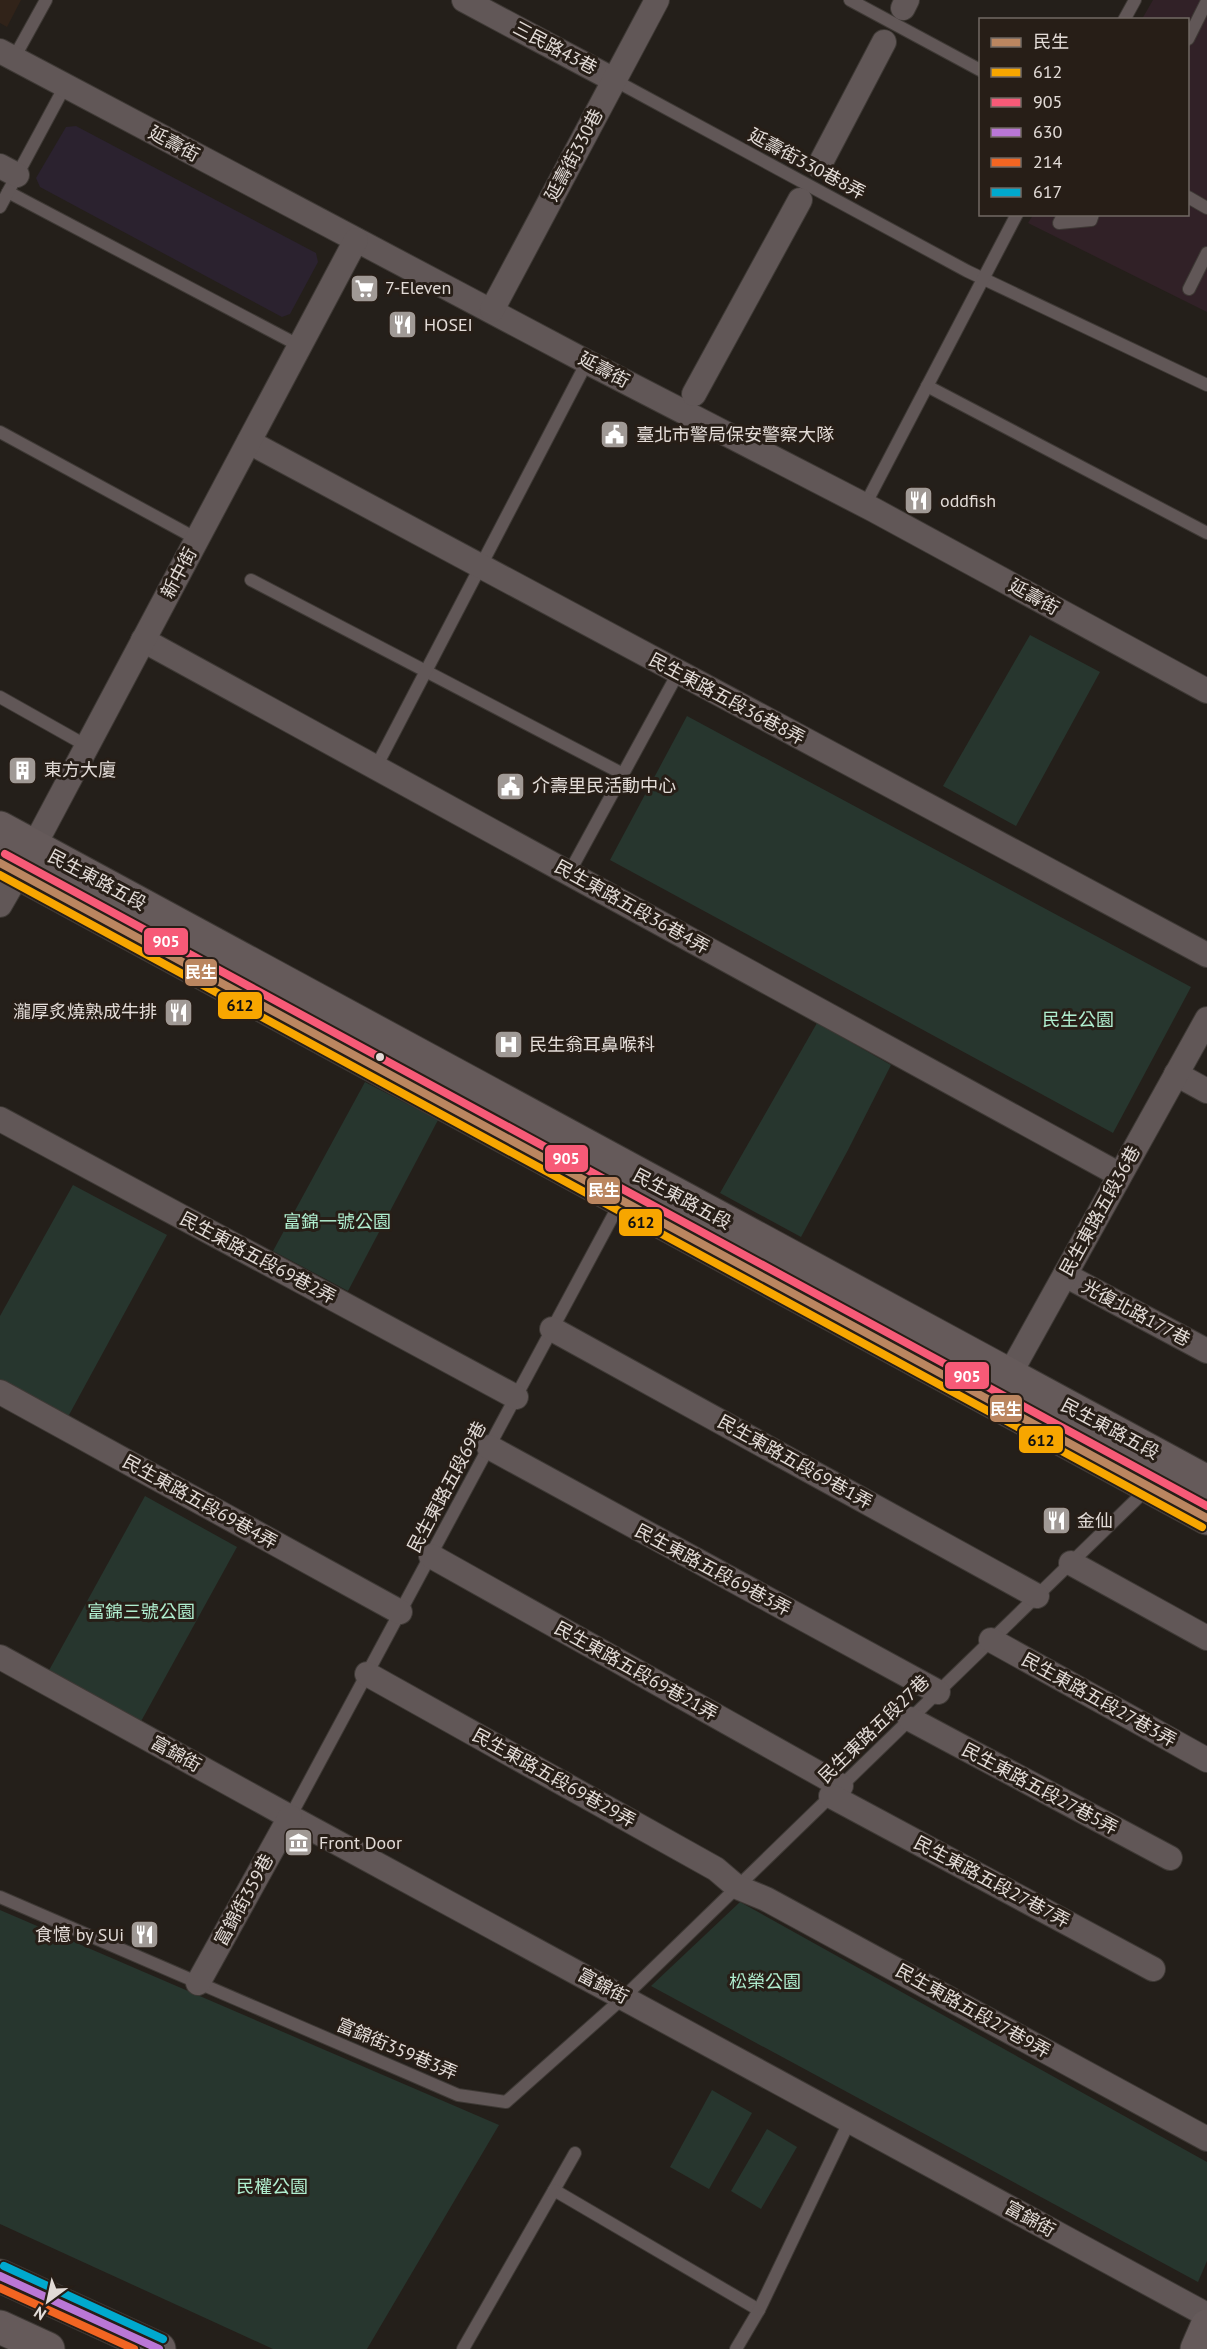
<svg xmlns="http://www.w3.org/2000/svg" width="1207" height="2349" font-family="'PT Sans','Noto Sans TC',sans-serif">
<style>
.built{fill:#312319}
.industrial{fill:#2b222f}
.medical{fill:#312127}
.green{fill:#27362e}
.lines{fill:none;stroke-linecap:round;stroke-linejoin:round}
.lane-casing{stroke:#3e3935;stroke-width:14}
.street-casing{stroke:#3e3935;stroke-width:26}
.secondary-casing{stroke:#3e3935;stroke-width:35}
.lane{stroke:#615757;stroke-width:12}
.street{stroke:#615757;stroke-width:24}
.secondary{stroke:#655a5a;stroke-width:33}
.bus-1-casing{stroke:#271e17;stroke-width:12}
.bus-2-casing{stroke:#271e17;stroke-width:12}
.bus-3-casing{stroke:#271e17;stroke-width:12}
.bus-4-casing{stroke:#271e17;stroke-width:12}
.bus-5-casing{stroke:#271e17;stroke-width:12}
.bus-6-casing{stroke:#271e17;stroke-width:12}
.bus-1{stroke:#bb8660;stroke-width:8}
.bus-2{stroke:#f7a600;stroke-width:8}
.bus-3{stroke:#f75a77;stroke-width:8}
.bus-4{stroke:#ba77d6;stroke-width:8}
.bus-5{stroke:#f26522;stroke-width:8}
.bus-6{stroke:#00a9ce;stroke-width:8}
.bus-dot{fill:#e2dbd7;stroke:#271e17;stroke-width:2}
.labels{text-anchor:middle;stroke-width:6;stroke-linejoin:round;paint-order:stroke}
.street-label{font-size:18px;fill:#e2dbd7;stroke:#271e17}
.poi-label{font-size:18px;fill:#e2dbd7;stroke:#271e17;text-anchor:start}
.park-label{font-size:18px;fill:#b0eecf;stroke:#271e17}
.line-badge{stroke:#271e17;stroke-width:2}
.badge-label{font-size:16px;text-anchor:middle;font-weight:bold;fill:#fff}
.pale-badge-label{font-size:16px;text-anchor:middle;font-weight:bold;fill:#111}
</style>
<rect width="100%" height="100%" fill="#241f1a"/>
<path class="built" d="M0 0H21L7 27 0 23Z"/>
<path class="industrial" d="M76 126 316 253 318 262 290 314 282 317 40 187 36 178 66 127Z"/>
<path class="medical" d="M1153 0H1207V312L1028 223 1033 215 1188 214V20L1142 19Z"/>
<g class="green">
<path d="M1030 635 1100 672 1016 826 943 786Z"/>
<path d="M687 716 1191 987 1113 1133 610 860Z"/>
<path d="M817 1023 891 1065 848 1150 801 1237 720 1193Z"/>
<path d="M365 1082 438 1120 348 1291 273 1251Z"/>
<path d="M73 1185 167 1235 63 1426 0 1391V1316Z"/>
<path d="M145 1496 237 1547 139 1725 47 1674Z"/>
<path d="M740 1902 1207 2162V2261L1198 2282 651 1986Z"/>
<path d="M0 1910 499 2125 367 2349H273L0 2224Z"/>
<path d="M712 2090 752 2113 709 2189 670 2167Z"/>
<path d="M767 2129 797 2147 761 2209 731 2191Z"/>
</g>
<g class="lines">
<defs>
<g id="lane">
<path d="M850 0 980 70"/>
<path d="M1124 20 1135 0"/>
<path d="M1188 39 1207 1"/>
<path d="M14 58 46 0"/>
<path d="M614 80 967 271 1207 385"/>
<path d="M8 192 300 346"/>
<path d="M1188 197 1207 208"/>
<path d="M0 207 65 86"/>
<path d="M1064 214 1059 223 1091 220 1093 214"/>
<path d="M1189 289 1207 253"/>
<path d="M927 386 1207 533"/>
<path d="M0 432 197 539"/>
<path d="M865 505 1017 214"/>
<path d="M251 580 623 774"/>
<path d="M0 697 87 746"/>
<path d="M376 767 587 362"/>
<path d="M569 873 678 673"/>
<path d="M290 1817 621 1201"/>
<path d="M0 1897 458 2095 506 2102 624 1997 1148 1488"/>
<path d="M554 2190 575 2153"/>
<path d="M463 2349 554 2190 759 2310"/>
<path d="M736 2349 759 2310 850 2120"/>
</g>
<g id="street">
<path d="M464 0 614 80"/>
<path d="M903 8 907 0"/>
<path d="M0 51 587 362 874 510 1207 691"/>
<path d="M0 166 17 175"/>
<path d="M819 166 884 42"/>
<path d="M492 310 657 0"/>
<path d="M694 394 800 200"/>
<path d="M249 442 1207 955"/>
<path d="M143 640 1120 1175"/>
<path d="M0 905 34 846 356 240"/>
<path d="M1176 1074 1207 1091"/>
<path d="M0 1119 516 1397"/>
<path d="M1065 1275 1207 1351"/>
<path d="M552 1329 1037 1596"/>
<path d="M1002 1388 1207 1019"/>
<path d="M0 1392 400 1612"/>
<path d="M489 1447 938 1692"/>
<path d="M431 1556 841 1786"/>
<path d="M1071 1563 1207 1638"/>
<path d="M991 1640 1207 1760"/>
<path d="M0 1657 290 1817 1207 2315"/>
<path d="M367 1674 716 1869 737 1887 766 1899 1207 2139"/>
<path d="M910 1719 1170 1858"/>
<path d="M831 1796 1153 1969"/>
<path d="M198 1983 290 1817"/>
</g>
<g id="secondary">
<path d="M0 828 1207 1482"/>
<path d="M0 863 1207 1518"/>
<path d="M0 2276 159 2349"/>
<path d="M0 2327 48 2349"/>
<path d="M1197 2349 1207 2326"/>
</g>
</defs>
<use href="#lane" class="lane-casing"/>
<use href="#street" class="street-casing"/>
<use href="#secondary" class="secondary-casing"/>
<use href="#lane" class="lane"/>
<use href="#street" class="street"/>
<use href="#secondary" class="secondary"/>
<defs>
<path id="bus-1" d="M0 863 1207 1518"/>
<path id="bus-2" d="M0 875 1202 1527"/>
<path id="bus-3" d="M5 854 1207 1506"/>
<path id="bus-4" d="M0 2276 159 2349"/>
<path id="bus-5" d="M0 2288 134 2349"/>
<path id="bus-6" d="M4 2266 163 2339"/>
</defs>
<use href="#bus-1" class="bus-1-casing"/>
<use href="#bus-2" class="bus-2-casing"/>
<use href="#bus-3" class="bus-3-casing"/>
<use href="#bus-4" class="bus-4-casing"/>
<use href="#bus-5" class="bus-5-casing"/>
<use href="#bus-6" class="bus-6-casing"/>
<use href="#bus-1" class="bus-1"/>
<use href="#bus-2" class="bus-2"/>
<use href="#bus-3" class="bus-3"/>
<use href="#bus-4" class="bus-4"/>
<use href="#bus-5" class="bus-5"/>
<use href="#bus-6" class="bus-6"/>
</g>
<defs>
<symbol id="supermarket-square" viewBox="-11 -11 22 22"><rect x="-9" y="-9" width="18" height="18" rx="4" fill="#a09995" stroke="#271e17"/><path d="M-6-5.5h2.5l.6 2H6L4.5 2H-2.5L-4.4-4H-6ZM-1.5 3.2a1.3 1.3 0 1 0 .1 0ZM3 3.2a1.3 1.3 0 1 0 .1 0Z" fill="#fff"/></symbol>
<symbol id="restaurant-square" viewBox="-11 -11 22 22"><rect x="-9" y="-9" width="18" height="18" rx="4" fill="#a09995" stroke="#271e17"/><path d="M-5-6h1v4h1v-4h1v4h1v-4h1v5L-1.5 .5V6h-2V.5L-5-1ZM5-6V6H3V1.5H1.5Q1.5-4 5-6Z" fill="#fff"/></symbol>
<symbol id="civic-square" viewBox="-11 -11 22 22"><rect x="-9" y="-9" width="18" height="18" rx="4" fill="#a09995" stroke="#271e17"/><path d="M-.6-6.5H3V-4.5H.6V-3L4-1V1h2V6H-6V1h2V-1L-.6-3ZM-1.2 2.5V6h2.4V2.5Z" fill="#fff"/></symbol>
<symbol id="building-square" viewBox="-11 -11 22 22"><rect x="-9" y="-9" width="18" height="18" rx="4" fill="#a09995" stroke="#271e17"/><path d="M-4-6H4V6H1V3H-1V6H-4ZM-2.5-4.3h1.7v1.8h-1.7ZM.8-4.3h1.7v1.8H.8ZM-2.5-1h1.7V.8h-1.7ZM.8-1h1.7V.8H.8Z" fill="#fff"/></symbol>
<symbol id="hospital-square" viewBox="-11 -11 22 22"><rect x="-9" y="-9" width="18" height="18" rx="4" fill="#a09995" stroke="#271e17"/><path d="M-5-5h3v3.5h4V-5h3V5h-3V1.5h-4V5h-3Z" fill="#fff"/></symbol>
<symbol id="museum-square" viewBox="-11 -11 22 22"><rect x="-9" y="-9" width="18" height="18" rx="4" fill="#a09995" stroke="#271e17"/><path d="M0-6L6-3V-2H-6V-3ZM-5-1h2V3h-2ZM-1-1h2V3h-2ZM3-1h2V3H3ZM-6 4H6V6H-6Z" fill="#fff"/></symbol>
</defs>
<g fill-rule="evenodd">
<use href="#supermarket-square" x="348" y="272" width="33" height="33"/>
<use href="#restaurant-square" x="386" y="308" width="33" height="33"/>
<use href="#civic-square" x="598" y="418" width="33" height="33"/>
<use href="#restaurant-square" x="902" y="484" width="33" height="33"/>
<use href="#building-square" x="6" y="754" width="33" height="33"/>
<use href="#civic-square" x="494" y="770" width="33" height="33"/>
<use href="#restaurant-square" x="162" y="996" width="33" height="33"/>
<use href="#hospital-square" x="492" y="1028" width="33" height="33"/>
<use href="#restaurant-square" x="1040" y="1504" width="33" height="33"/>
<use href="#museum-square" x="282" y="1826" width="33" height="33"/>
<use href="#restaurant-square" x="128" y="1918" width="33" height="33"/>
</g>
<circle class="bus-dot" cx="380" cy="1057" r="5"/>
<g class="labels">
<g class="street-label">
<text transform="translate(555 48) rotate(28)" y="6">三民路43巷</text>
<text transform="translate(174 144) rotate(28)" y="6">延壽街</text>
<text transform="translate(574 155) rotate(-62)" y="6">延壽街330巷</text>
<text transform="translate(807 164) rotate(28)" y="6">延壽街330巷8弄</text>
<text transform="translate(604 370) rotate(28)" y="6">延壽街</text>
<text transform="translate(179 573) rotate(-62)" y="6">新中街</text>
<text transform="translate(1034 597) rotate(29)" y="6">延壽街</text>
<text transform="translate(727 699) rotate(28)" y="6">民生東路五段36巷8弄</text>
<text transform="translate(97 880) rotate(28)" y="6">民生東路五段</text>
<text transform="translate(632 907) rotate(29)" y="6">民生東路五段36巷4弄</text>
<text transform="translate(682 1199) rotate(28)" y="6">民生東路五段</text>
<text transform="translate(1100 1211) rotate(-61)" y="6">民生東路五段36巷</text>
<text transform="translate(258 1258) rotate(28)" y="6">民生東路五段69巷2弄</text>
<text transform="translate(1136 1313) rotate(28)" y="6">光復北路177巷</text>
<text transform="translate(1110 1429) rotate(28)" y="6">民生東路五段</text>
<text transform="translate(795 1462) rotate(29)" y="6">民生東路五段69巷1弄</text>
<text transform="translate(447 1487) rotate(-62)" y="6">民生東路五段69巷</text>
<text transform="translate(200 1502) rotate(29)" y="6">民生東路五段69巷4弄</text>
<text transform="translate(713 1570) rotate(28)" y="6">民生東路五段69巷3弄</text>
<text transform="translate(636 1671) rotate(29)" y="6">民生東路五段69巷21弄</text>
<text transform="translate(1099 1700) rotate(29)" y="6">民生東路五段27巷3弄</text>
<text transform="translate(874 1729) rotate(-44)" y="6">民生東路五段27巷</text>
<text transform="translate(176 1754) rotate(29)" y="6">富錦街</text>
<text transform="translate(554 1778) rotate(29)" y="6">民生東路五段69巷29弄</text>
<text transform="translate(1040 1789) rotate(28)" y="6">民生東路五段27巷5弄</text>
<text transform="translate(992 1882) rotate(28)" y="6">民生東路五段27巷7弄</text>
<text transform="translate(244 1900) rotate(-61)" y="6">富錦街359巷</text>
<text transform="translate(603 1986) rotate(28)" y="6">富錦街</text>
<text transform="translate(973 2011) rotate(29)" y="6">民生東路五段27巷9弄</text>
<text transform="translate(397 2049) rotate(23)" y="6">富錦街359巷3弄</text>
<text transform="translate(1030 2219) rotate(29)" y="6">富錦街</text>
</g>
<g class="poi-label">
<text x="385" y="294">7-Eleven</text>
<text x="424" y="331">HOSEI</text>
<text x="636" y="441">臺北市警局保安警察大隊</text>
<text x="940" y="507">oddfish</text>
<text x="44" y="776">東方大廈</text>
<text x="532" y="792">介壽里民活動中心</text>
<text x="157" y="1018" text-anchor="end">瀧厚炙燒熟成牛排</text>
<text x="529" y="1051">民生翁耳鼻喉科</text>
<text x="1077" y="1527">金仙</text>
<text x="319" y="1849">Front Door</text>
<text x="124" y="1941" text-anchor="end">食憶 by SUi</text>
</g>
<g class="park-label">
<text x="1078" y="1026">民生公園</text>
<text x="337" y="1228">富錦一號公園</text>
<text x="141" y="1618">富錦三號公園</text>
<text x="765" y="1988">松榮公園</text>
<text x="272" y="2193">民權公園</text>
</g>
</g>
<g class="line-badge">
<rect x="143" y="927" width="46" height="29" rx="6" fill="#f75a77"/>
<rect x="184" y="958" width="34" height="29" rx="6" fill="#bb8660"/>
<rect x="217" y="991" width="46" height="29" rx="6" fill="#f7a600"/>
<rect x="544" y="1144" width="45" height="29" rx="6" fill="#f75a77"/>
<rect x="586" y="1176" width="35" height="29" rx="6" fill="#bb8660"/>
<rect x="618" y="1208" width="45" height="29" rx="6" fill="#f7a600"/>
<rect x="944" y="1361" width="46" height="29" rx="6" fill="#f75a77"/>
<rect x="989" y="1394" width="34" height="29" rx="6" fill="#bb8660"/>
<rect x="1018" y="1425" width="46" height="29" rx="6" fill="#f7a600"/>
</g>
<g class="badge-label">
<text x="166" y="947">905</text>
<text x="201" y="978">民生</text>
<text x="566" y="1164">905</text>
<text x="604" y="1196">民生</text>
<text x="967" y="1382">905</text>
<text x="1006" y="1415">民生</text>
</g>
<g class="pale-badge-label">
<text x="240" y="1011">612</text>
<text x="641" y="1228">612</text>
<text x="1041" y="1446">612</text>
</g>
<rect x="979" y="18" width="210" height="198" fill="#271e17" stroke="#726a64" stroke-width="1.5"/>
<rect x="991" y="38" width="30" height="9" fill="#bb8660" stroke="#726a64" stroke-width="1.5"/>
<text x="1033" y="48" font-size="18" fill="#e2dbd7">民生</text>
<rect x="991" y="68" width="30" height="9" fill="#f7a600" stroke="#726a64" stroke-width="1.5"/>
<text x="1033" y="78" font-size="18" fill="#e2dbd7">612</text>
<rect x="991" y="98" width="30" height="9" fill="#f75a77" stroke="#726a64" stroke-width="1.5"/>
<text x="1033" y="108" font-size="18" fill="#e2dbd7">905</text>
<rect x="991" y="128" width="30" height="9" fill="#ba77d6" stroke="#726a64" stroke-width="1.5"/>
<text x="1033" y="138" font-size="18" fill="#e2dbd7">630</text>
<rect x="991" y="158" width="30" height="9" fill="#f26522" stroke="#726a64" stroke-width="1.5"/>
<text x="1033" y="168" font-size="18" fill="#e2dbd7">214</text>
<rect x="991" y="188" width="30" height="9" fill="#00a9ce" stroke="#726a64" stroke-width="1.5"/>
<text x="1033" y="198" font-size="18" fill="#e2dbd7">617</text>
<g transform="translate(48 2301) rotate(213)" stroke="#271e17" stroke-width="4.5" paint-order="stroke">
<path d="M0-4.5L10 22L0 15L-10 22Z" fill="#e2dbd7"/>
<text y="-9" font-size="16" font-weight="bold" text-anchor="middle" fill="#e2dbd7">N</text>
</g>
</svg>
